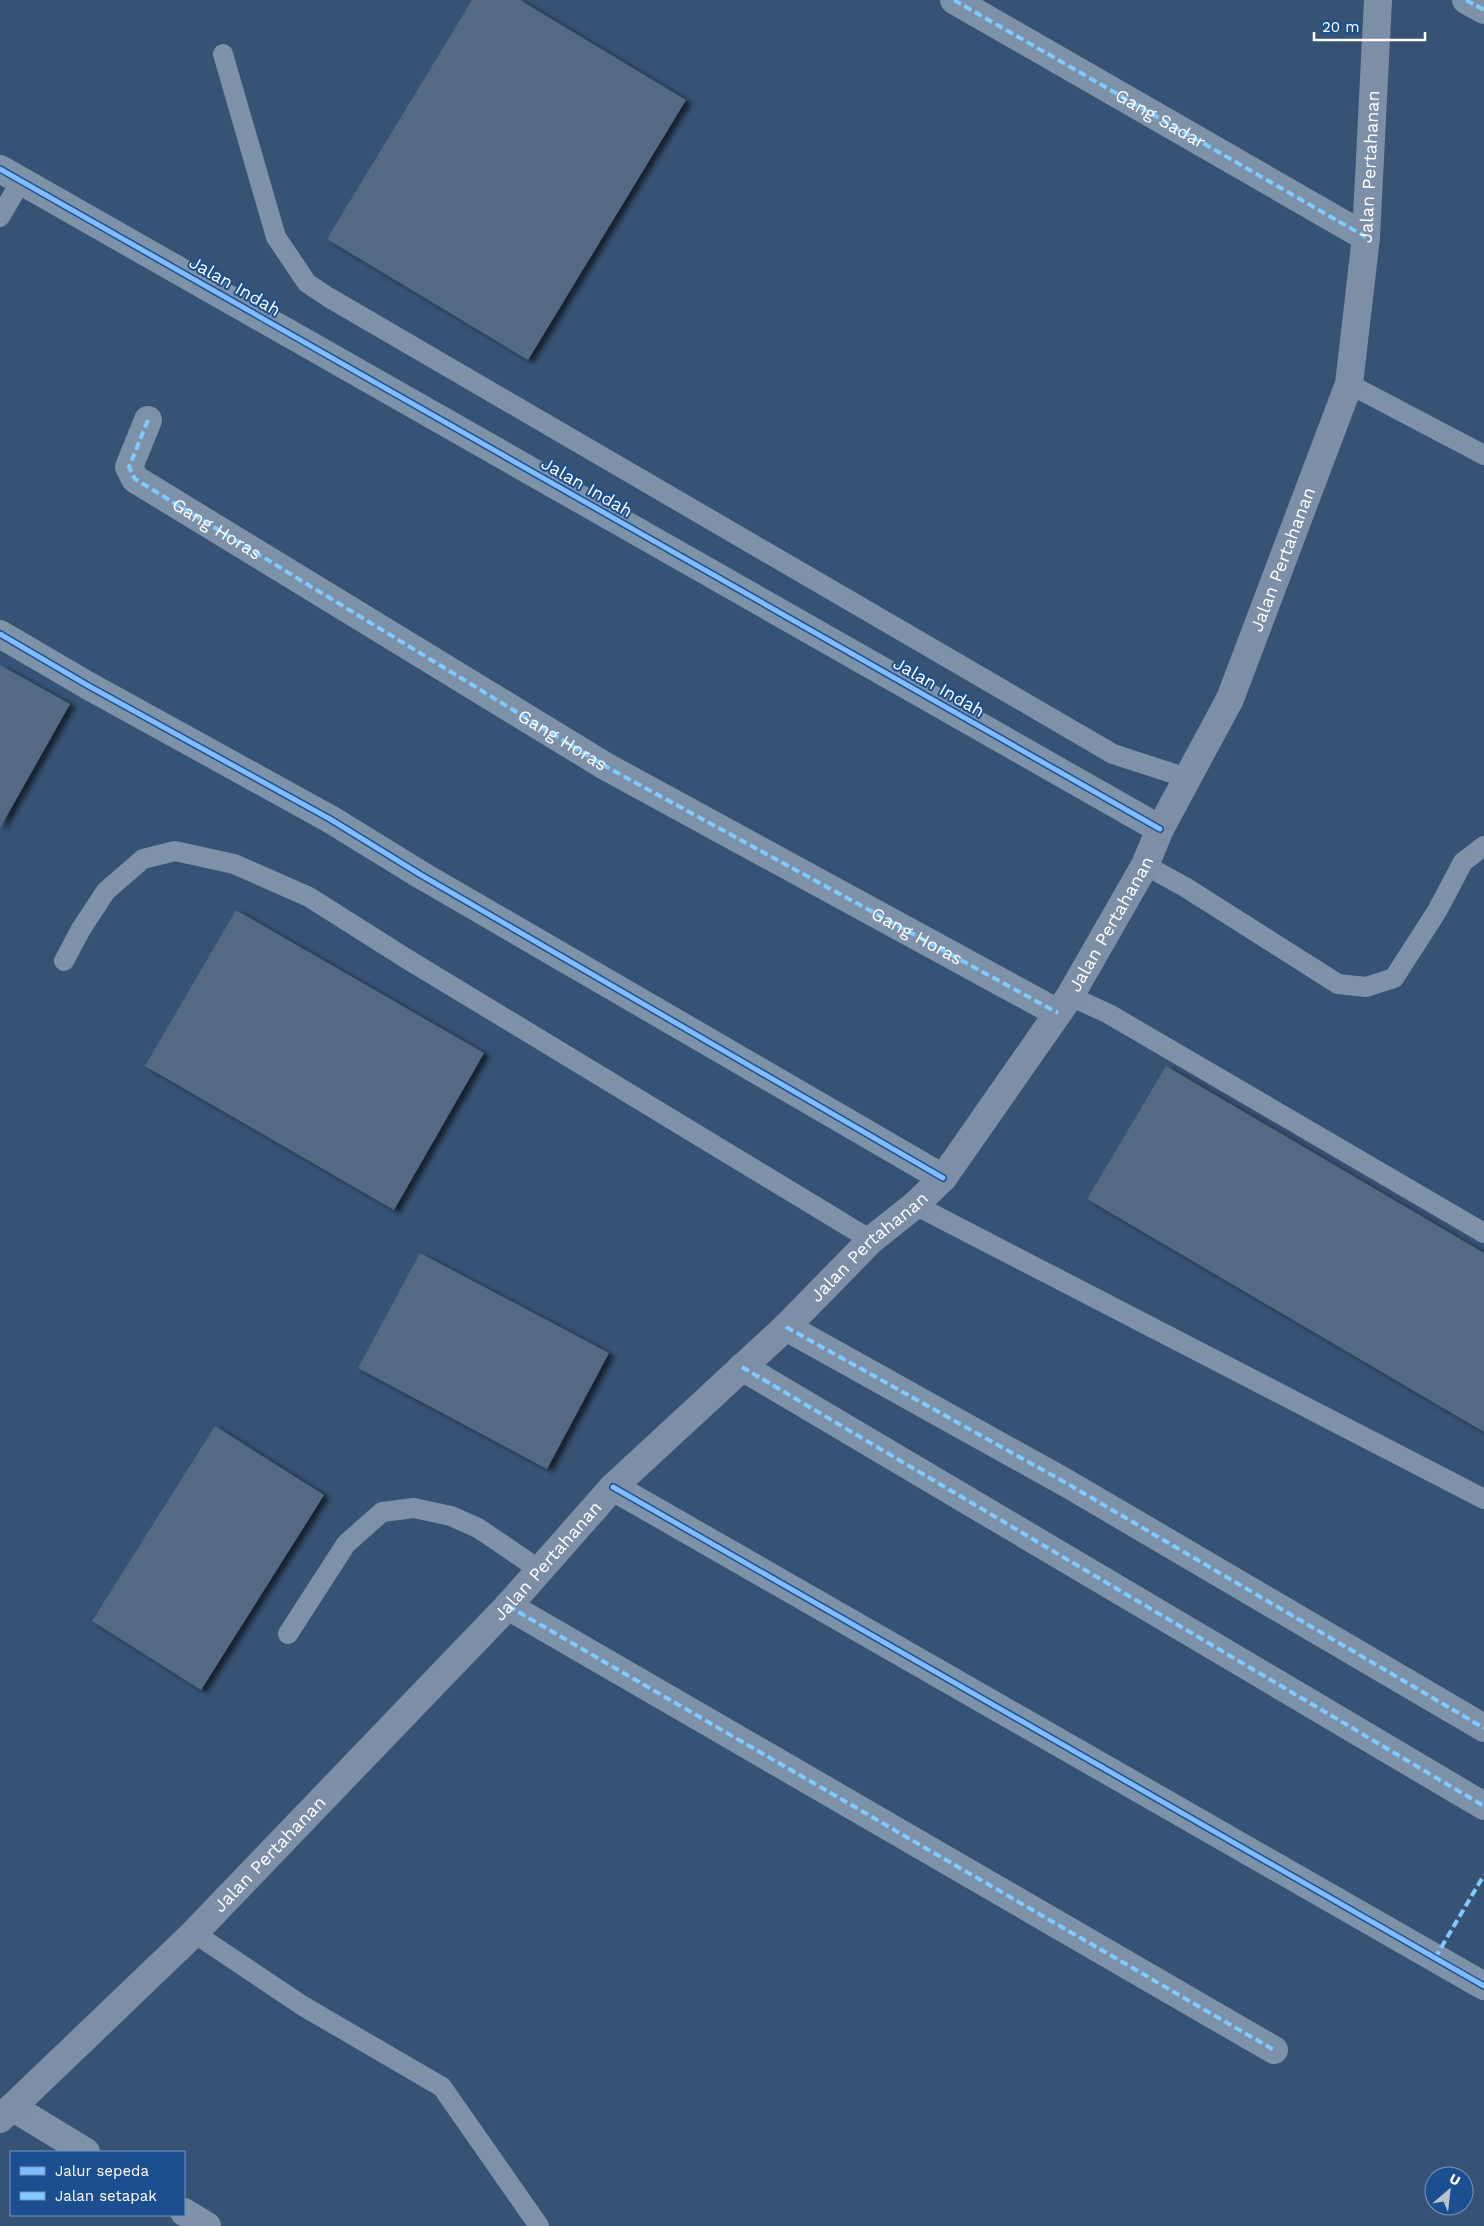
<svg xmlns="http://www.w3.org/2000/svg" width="1484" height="2226" font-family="'Work Sans',sans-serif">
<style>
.building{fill:#526984;filter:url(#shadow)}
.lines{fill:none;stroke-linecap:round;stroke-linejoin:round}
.service{stroke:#7d92a8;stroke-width:20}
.minor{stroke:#7d92a8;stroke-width:28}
.primary{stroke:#7d8ea7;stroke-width:28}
.quiet{stroke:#80caff;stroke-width:4;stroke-dasharray:8 4;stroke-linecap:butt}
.cycleway-casing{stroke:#1b4f8f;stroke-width:8}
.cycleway{stroke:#80bcff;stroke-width:5}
.labels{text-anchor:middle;stroke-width:4;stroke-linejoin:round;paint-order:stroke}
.street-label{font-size:18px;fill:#fff;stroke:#1b4f8f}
</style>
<defs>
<filter id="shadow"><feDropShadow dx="5.5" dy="3" stdDeviation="2.5" flood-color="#0009"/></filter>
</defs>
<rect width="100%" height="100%" fill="#365274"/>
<g class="building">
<path d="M472 0H520L686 100 528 360 327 239Z"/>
<path d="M0 665 70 704 0 828Z"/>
<path d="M236 910 484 1053 394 1210 145 1066Z"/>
<path d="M1166 1066 1484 1253V1432L1087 1199Z"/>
<path d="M420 1253 609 1353 547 1469 358 1368Z"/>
<path d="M215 1426 324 1495 201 1690 92 1621Z"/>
</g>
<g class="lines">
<g class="service">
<path d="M223 54 276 237 307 283 328 297 1113 754 1187 778"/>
<path d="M0 217 21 181"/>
<path d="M1349 384 1484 455"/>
<path d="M1145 865 1185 887 1338 984 1366 987 1394 978 1437 911 1463 862 1484 846"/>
<path d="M64 961 81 929 106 891 143 859 175 851 234 864 309 897 407 959 871 1240"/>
<path d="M1070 996 1109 1014 1484 1233"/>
<path d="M915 1205 1484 1499"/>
<path d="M288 1634 346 1544 382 1512 414 1508 451 1516 478 1528 540 1570"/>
<path d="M194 1933 303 2006 442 2087 539 2226"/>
</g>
<g class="minor">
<path d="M954 0 1366 237"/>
<path d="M1466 0 1484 10"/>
<path d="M0 169 1160 829"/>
<path d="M148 420 129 467 135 479 605 766 1058 1013"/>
<path d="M0 634 87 685 330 819 421 875 943 1178"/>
<path d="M786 1327 1068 1484 1484 1728"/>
<path d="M742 1367 1484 1806"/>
<path d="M613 1487 1484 1986"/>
<path d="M508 1606 1274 2050"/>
<path d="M12 2107 86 2152"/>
<path d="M184 2212 207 2226"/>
</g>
<path class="primary" id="s1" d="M0 2119 194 1933 508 1606 613 1487 786 1327 871 1240 915 1205 943 1178 1070 996 1145 865 1160 829 1230 699 1349 384 1366 237 1378 0"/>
<g class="quiet">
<path id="s2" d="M954 0 1366 237"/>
<path d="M1466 0 1484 10"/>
<path id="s3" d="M148 420 129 467 135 479 605 766 1058 1013"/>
<path d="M786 1327 1068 1484 1484 1728"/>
<path d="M742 1367 1484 1806"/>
<path d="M508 1606 1274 2050"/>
<path d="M1435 1958 1484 1875"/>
</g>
<defs>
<g id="cycleway">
<path d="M0 169 1160 829"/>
<path d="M0 634 87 685 330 819 421 875 943 1178"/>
<path d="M613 1487 1484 1986"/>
</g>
</defs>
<use href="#cycleway" class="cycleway-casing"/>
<use href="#cycleway" class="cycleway"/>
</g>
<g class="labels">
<g class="street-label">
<text dy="6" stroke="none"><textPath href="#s2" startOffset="238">Gang Sadar</textPath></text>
<text dy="6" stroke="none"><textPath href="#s1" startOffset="2448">Jalan Pertahanan</textPath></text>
<text transform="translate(235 286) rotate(30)" y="6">Jalan Indah</text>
<text transform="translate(587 487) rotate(30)" y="6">Jalan Indah</text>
<text dy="6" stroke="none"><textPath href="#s3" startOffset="160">Gang Horas</textPath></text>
<text dy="6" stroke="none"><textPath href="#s1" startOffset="2042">Jalan Pertahanan</textPath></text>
<text transform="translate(939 687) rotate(30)" y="6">Jalan Indah</text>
<text dy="6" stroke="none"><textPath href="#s3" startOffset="565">Gang Horas</textPath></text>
<text dy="6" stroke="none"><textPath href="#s1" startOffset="1638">Jalan Pertahanan</textPath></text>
<text dy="6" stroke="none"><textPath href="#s3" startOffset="970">Gang Horas</textPath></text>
<text dy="6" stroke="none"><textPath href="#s1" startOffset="1232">Jalan Pertahanan</textPath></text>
<text dy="6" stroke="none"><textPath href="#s1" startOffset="782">Jalan Pertahanan</textPath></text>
<text dy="6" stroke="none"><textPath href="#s1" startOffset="378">Jalan Pertahanan</textPath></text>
</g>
</g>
<rect x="10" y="2151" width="175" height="65" fill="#1b4f8f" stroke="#7695bc"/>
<rect x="20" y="2167" width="25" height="8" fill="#80bcff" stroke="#7695bc"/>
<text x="55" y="2176" font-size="15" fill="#ffffff">Jalur sepeda</text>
<rect x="20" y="2192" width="25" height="8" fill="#80caff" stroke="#7695bc"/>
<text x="55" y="2201" font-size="15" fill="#ffffff">Jalan setapak</text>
<g transform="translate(1449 2191) rotate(28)"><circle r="24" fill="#1b4f8f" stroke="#7695bc"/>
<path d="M0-4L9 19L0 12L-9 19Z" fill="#b9c2ce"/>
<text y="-8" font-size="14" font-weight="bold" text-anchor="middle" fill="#ffffff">U</text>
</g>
<path d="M1314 32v8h111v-8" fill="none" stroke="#ffffff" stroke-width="2.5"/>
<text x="1322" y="32" font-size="15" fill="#ffffff" stroke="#1b4f8f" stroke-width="4" paint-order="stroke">20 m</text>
</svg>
